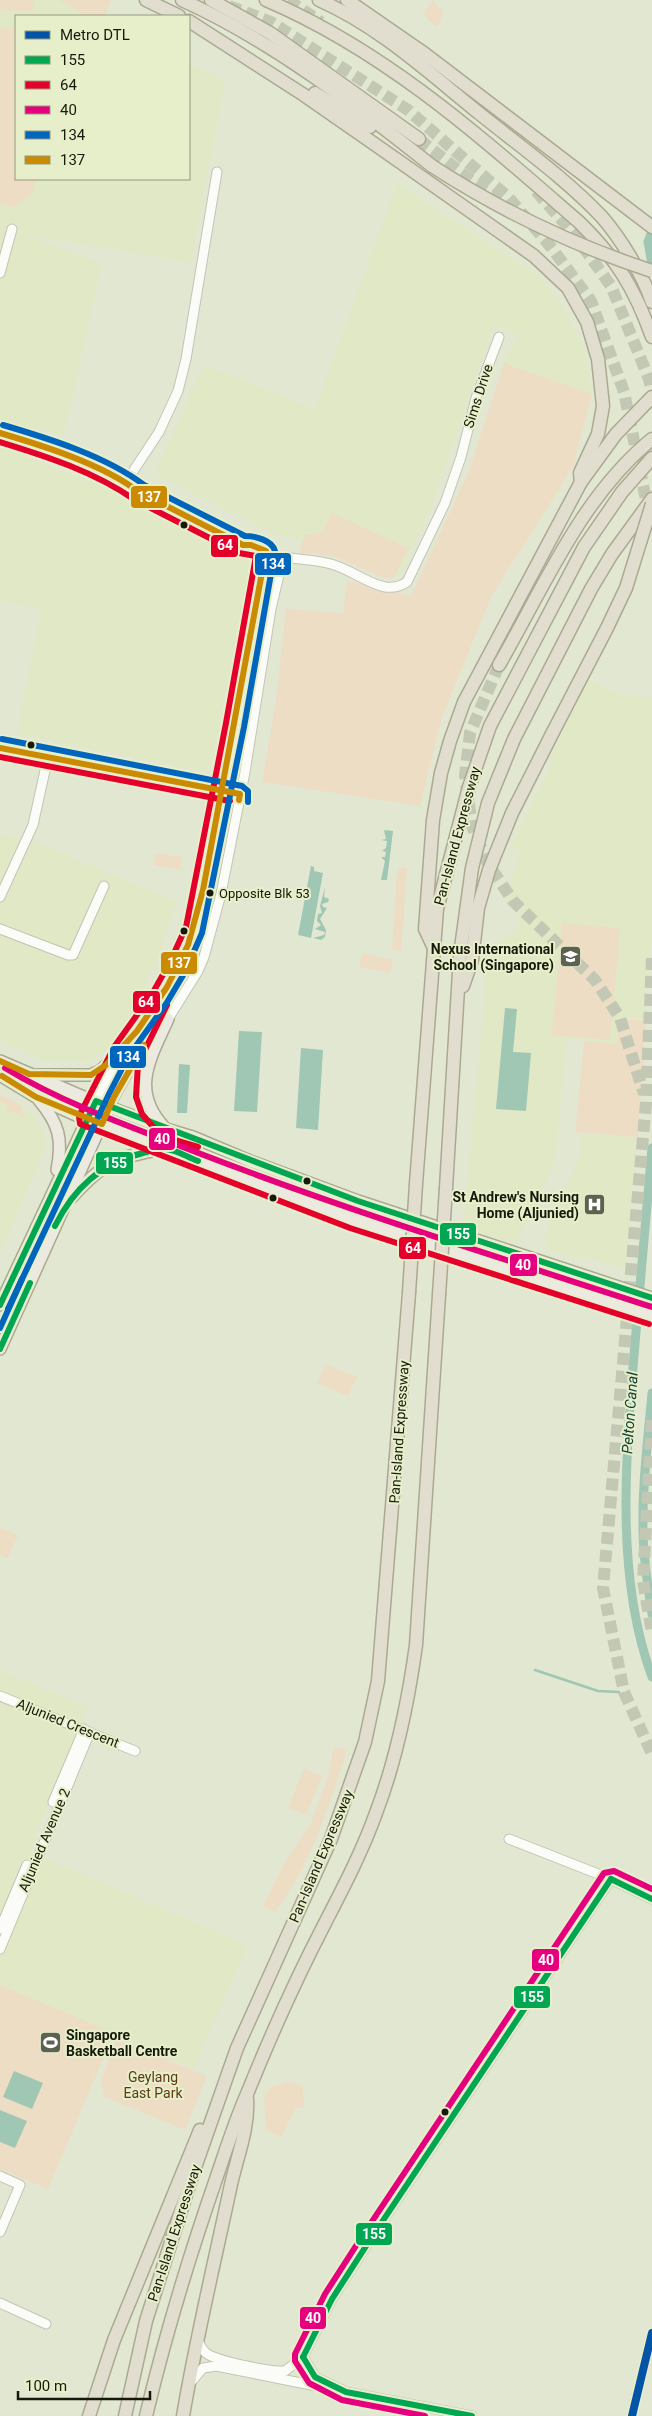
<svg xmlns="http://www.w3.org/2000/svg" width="652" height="2416" font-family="Roboto,sans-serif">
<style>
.built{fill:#e1e8c6}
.green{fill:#eeddc5}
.water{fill:#9fc7b4}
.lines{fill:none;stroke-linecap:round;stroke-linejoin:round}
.stream{stroke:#9fc7b4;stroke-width:2.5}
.canal{stroke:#9fc7b4;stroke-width:9}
.highway-tunnel{stroke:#c3c8b4;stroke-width:12;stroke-dasharray:12 6;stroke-linecap:butt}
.minor-casing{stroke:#c2c5b6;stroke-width:11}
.major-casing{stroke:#aba991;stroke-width:14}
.highway-casing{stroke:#aba991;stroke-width:15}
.minor{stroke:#fbfbf8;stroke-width:9}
.major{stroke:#eceae0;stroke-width:11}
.highway{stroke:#e2decf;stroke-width:12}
.major-bridge-casing{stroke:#aba991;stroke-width:14;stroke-linecap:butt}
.highway-bridge-casing{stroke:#aba991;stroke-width:15;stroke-linecap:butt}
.major-bridge{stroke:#eceae0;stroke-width:11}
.highway-bridge{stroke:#e2decf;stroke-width:12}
.bus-1-casing{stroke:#e7efca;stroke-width:10}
.bus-2-casing{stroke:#e7efca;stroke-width:10}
.bus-3-casing{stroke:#e7efca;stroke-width:10}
.bus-4-casing{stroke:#e7efca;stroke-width:10}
.bus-5-casing{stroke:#e7efca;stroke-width:10}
.bus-1{stroke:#00a651;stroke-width:6}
.bus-2{stroke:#e4002b;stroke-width:6}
.bus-3{stroke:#e5007d;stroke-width:6}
.bus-4{stroke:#0065bd;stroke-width:6}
.bus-5{stroke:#ca8a02;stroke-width:6}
.metro-1-casing{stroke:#e7efca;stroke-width:11}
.metro-1{stroke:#0354a6;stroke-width:8}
.bus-dot{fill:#16190b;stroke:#e7efca;stroke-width:2}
.labels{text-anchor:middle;stroke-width:4;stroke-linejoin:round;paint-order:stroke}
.bus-label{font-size:13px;fill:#16190b;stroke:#e7efca;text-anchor:start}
.street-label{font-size:14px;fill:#16190b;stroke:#e7efca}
.poi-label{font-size:14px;font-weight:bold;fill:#16190b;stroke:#e7efca;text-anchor:end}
.park-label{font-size:14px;fill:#5f3814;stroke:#e7efca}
.water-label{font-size:15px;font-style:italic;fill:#0f3f34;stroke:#e7efca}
.line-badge{stroke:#e7efca;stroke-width:2}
.badge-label{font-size:14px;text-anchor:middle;font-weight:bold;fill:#fff}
</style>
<rect width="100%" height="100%" fill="#e2e7d2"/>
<g class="built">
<path d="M0 0H59L87 16H16V179H189V64L225 80 191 263 22 234 102 263 64 435 0 421Z"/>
<path d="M397 184 539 277 557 298 584 345 592 394 504 363 517 334 494 324 430 510 402 570 274 533 155 474 204 365 315 409Z"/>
<path d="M6 449 92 483 158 515 171 522 174 527 208 538 241 555 248 561 249 570 211 766 203 771 17 734 41 609 0 601V450Z"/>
<path d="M589 680 619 695 652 698V934L646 1019 619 1017 617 1044 567 1038 555 1162 517 1244 463 1228 487 969 493 945 517 930 523 904 506 899 520 852 511 847 553 762 550 759Z"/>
<path d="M0 834 32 840 179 903 173 908 161 948 138 1002 109 1047 91 1061H44L0 1040Z"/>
<path d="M0 1094 22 1107 39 1122 46 1145 0 1254Z"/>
<path d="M581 1134 638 1137 625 1270 584 1257 575 1258 549 1250 544 1237 579 1159Z"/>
<path d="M0 1670 88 1707 29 1851 247 1945 194 2069 0 1985Z"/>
</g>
<g class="green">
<path d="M0 0H34L33 11 0 10Z"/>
<path d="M59 0H111L105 16H87Z"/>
<path d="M433 1 443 12 440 24 435 26 424 15 427 6Z"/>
<path d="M0 27 16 29V179H35L33 193 15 207 0 204Z"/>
<path d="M504 363 592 394 573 467 492 595 442 717 420 806 262 782 276 700 286 609 343 613 347 581 411 596 469 471Z"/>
<path d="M332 513 408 548 395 576 391 579 382 577 333 556 300 553 304 535C324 535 323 529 332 513Z"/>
<path d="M156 853 182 857 180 870 153 865Z"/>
<path d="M400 867 407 868 401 952 392 949 397 872Z"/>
<path d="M562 923 620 928 610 1040 552 1035Z"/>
<path d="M363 953 393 960 390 973 359 967Z"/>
<path d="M620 1019 646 1021 638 1137 575 1132 584 1041 617 1044Z"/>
<path d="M0 1094 22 1107 24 1117 6 1110 8 1105 0 1102Z"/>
<path d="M326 1364 357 1377 348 1396 317 1383Z"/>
<path d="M0 1527 18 1536 7 1559 0 1555Z"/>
<path d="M334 1747 347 1750C329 1806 311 1865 275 1912L263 1906 285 1861 310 1825 327 1779Z"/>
<path d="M304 1768 322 1776 306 1815 288 1808Z"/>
<path d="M0 1985 114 2033 48 2189 0 2169Z"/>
<path d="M117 2039 207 2076 185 2130 104 2097 101 2080Z"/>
<path d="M288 2082 302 2085 305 2108 296 2107 281 2138 266 2130 264 2098 270 2087Z"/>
</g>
<g class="water">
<path d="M384 830 393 831 387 880H381L385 861 381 857H385L386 852 382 851 386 848 387 841 381 840 386 839Z"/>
<path d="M311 866 314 867V871L323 873 311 938 298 935Z"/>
<path d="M325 887 324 897 329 899 328 902 322 904 323 907 327 908 320 919 326 930 325 937 321 940 313 938 324 935 325 932 315 929 321 925 317 921 318 914 322 913 320 906Z"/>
<path d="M505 1008 517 1009 513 1052 531 1053 526 1111 496 1109Z"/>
<path d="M239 1031 262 1032 257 1112 234 1111Z"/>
<path d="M301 1048 323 1050 318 1130 296 1128Z"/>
<path d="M179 1064 190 1065 187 1113H177Z"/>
<path d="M14 2071 43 2083 32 2109 3 2097Z"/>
<path d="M0 2110 27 2121 15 2148 0 2142Z"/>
</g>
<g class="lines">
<path class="stream" d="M535 1670 598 1691 619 1692"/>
<g class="canal">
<path d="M652 231 648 242 652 264"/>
<path d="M652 1148C646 1217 640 1286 634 1355 626 1459 615 1577 652 1677"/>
<path d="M652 1393C648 1439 642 1485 643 1530 643 1559 648 1586 652 1614"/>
</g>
<g class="highway-tunnel">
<path d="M288 0 321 22"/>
<path d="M229 6 271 22 408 110 509 198 551 247 591 301 624 392 652 529"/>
<path d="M419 139 498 202"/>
<path d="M536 191 574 234 611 286 649 379 652 392"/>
<path d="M499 665 470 733 465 776 472 826 487 862 513 901 595 980 620 1018 644 1094"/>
<path d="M652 958 646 1103 603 1588 624 1692 652 1754"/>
<path d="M652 1420 643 1581 652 1632"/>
</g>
<defs>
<g id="minor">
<path d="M0 273 12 229"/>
<path d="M0 433 50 448 126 482 139 492 243 545H251"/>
<path d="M126 482 159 432 178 391 186 359 217 172"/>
<path d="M134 486H142L245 538C267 563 303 556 331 564 350 569 366 583 385 587 393 588 400 587 407 582L445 503 461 457 476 398 499 337"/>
<path d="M0 748 240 794"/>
<path d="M0 897 33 825 48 757"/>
<path d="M0 929 68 955H73L104 886"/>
<path d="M96 1101 121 1052 159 999 177 968 194 930 235 725 266 551"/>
<path d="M109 1107 143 1047 168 1019 198 971 204 957 221 894 245 772 271 609 283 558"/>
<path d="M0 1696 135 1751"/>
<path d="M53 1802 84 1729"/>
<path d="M509 1839 611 1879 652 1899"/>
<path d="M0 1929 27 1865"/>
<path d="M0 1949 90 1732"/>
<path d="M0 2176 20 2185 0 2232"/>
<path d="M0 2303 46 2324"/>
<path d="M198 2340C200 2346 203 2352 209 2355 223 2362 270 2372 285 2371L303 2357 332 2299 368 2243 611 1879"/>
<path d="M303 2357 315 2377 346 2392 472 2416"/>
<path d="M191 2382 203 2368 216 2366 331 2389"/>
</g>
<g id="major">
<path d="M0 1061 86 1098 166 1129 193 1137 250 1161 358 1201 652 1298"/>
<path d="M0 1075 36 1097 76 1115 265 1188 353 1220 628 1309"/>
<path d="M38 1075H91L100 1071 121 1052"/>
<path d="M39 1100C59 1124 63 1139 57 1170"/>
<path d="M164 1127C130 1090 150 1059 168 1019"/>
<path d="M72 1197C104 1162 116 1157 163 1149"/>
<path d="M0 1305 96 1101"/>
<path d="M0 1349 109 1107"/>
</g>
<g id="highway">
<path d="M146 0 179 16"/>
<path d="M182 0C274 42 354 104 432 166"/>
<path d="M211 0 270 33 419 139"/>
<path d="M266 0C386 51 482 138 579 222 616 258 635 289 652 337"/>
<path d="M319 0C380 27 429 73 480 114 521 147 566 179 602 217 621 239 643 275 652 302"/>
<path d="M347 0 425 54 652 227"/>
<path d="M189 21 304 95 373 143 534 256 568 288 587 322 598 359 603 406 598 434 580 473 581 482"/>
<path d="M315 93 370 127"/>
<path d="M499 665C544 587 581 497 652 439"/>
<path d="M433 946 425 929 433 820 441 773 450 741 464 702 581 482 616 434 652 397"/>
<path d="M463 986 472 960 478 908 489 870 512 813 553 732"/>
<path d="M416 1184 437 909 469 787 490 726 584 547 622 492 652 458"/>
<path d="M446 1188 460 955 472 868 488 803 514 739 591 589 612 554 652 499"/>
<path d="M89 2416 114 2340 200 2130"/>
<path d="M125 2416 146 2321 192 2176 237 2048 331 1839 365 1742 378 1681 409 1293"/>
<path d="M146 2416C165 2336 189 2257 216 2179 226 2150 235 2121 247 2094 270 2037 296 1979 324 1925 343 1888 362 1852 376 1813 397 1758 408 1703 416 1645L439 1295"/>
<path d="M183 2416C196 2339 214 2264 230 2189 236 2159 249 2130 247 2099"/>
</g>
</defs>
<use href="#minor" class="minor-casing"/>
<use href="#major" class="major-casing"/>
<use href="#highway" class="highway-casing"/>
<use href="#minor" class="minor"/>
<use href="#major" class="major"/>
<use href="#highway" class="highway"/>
<defs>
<path id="major-bridge" d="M628 1309 652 1316"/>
<g id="highway-bridge">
<path d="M432 166C500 210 575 246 652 271"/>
<path d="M553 732 607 628 626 588 652 504"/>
<path d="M409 1293 416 1184"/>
<path d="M439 1295 446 1188"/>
</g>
</defs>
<use href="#major-bridge" class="major-bridge-casing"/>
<use href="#highway-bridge" class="highway-bridge-casing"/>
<use href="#major-bridge" class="major-bridge"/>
<use href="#highway-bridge" class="highway-bridge"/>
<defs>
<g id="bus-1">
<path d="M55 1226C74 1188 101 1163 143 1153 150 1151 158 1148 166 1149 177 1150 187 1157 198 1161"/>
<path d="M0 1305 96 1101 358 1201 652 1298"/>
<path d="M0 1349 30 1283"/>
<path d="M611 1879 652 1899"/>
<path d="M303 2357 332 2299 368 2243 611 1879"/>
<path d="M303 2357 315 2377 346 2392 472 2416"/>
</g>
<g id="bus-2">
<path d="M0 442C46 456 95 472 135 500L239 553 256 556 226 723 186 927 169 964 152 994 114 1047 79 1116 80 1124 350 1228 649 1324"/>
<path d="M0 757 230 801"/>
<path d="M167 1005 138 1064 136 1097 142 1114 161 1136 198 1147"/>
</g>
<g id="bus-3">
<path d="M5 1068C66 1105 134 1128 201 1154 349 1211 501 1258 652 1307"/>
<path d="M425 2416 342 2400 309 2383 295 2361V2354L325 2294 361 2238 604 1873 614 1871 652 1889"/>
</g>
<g id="bus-4">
<path d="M3 425C47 438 106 456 144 485L245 536C255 536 272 540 275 551L244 727 202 933 185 972 166 1004 128 1057 109 1094 8 1309"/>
<path d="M2 739 242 786 248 791V802"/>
<path d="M0 1328 22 1279"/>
</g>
<g id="bus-5">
<path d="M0 433C44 446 102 464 139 492L243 545H251L266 551 203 890 188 945 167 987 137 1031 106 1065 91 1075 29 1074 0 1061"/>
<path d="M0 748 240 794 239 800"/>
<path d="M2 1076 36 1097 102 1124 114 1097 144 1045"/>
</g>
</defs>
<use href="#bus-1" class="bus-1-casing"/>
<use href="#bus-2" class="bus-2-casing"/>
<use href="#bus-3" class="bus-3-casing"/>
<use href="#bus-4" class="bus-4-casing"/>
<use href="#bus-5" class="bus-5-casing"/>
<use href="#bus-1" class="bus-1"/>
<use href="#bus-2" class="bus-2"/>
<use href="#bus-3" class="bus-3"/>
<use href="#bus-4" class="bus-4"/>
<use href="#bus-5" class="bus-5"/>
<defs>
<path id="metro-1" d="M632 2416 652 2333"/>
</defs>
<use href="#metro-1" class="metro-1-casing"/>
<use href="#metro-1" class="metro-1"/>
</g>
<defs>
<symbol id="school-square" viewBox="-11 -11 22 22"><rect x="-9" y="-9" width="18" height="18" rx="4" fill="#5d6151" stroke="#e7efca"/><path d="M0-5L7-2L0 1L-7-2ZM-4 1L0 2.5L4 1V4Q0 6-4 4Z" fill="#fff"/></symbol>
<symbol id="hospital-square" viewBox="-11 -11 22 22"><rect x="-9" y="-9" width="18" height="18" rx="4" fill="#5d6151" stroke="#e7efca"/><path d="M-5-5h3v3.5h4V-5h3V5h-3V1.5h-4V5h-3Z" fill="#fff"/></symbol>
<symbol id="stadium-square" viewBox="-11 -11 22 22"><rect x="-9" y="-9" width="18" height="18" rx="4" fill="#5d6151" stroke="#e7efca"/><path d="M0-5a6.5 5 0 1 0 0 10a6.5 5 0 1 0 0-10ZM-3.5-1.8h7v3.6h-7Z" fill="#fff"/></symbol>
</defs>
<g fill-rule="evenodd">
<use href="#school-square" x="558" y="944" width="25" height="25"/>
<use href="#hospital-square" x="582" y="1192" width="25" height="25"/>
<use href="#stadium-square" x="38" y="2030" width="25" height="25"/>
</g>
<g class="bus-dot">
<circle cx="184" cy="525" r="4.5"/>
<circle cx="31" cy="745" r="4.5"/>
<circle cx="210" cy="893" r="4.5"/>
<circle cx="184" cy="931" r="4.5"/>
<circle cx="307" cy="1181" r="4.5"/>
<circle cx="273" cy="1198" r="4.5"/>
<circle cx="445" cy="2112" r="4.5"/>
</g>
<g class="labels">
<g class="bus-label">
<text x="219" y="898">Opposite Blk 53</text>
</g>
<g class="street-label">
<text transform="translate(478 396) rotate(-72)" y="5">Sims Drive</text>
<text transform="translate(457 836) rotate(-75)" y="5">Pan-Island Expressway</text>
<text transform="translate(399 1432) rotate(-86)" y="5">Pan-Island Expressway</text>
<text transform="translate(68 1723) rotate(22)" y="5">Aljunied Crescent</text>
<text transform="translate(44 1840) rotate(-67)" y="5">Aljunied Avenue 2</text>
<text transform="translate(321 1856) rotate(-67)" y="5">Pan-Island Expressway</text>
<text transform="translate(174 2233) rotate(-72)" y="5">Pan-Island Expressway</text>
</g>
<g class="poi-label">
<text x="554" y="954">Nexus International<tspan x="554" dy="16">School (Singapore)</tspan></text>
<text x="579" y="1202">St Andrew's Nursing<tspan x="579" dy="16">Home (Aljunied)</tspan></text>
<text x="66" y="2040" text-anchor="start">Singapore<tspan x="66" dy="16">Basketball Centre</tspan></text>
</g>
<g class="park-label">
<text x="153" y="2082">Geylang<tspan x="153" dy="16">East Park</tspan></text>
</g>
<g class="water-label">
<text transform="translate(630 1413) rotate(-86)" y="5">Pelton Canal</text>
</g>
</g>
<g class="line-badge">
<rect x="130" y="485" width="38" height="24" rx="5" fill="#ca8a02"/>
<rect x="210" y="534" width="29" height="24" rx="5" fill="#e4002b"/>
<rect x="254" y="552" width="38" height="24" rx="5" fill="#0065bd"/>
<rect x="160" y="951" width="38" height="24" rx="5" fill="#ca8a02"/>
<rect x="132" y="990" width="29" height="24" rx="5" fill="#e4002b"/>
<rect x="109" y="1045" width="38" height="24" rx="5" fill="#0065bd"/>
<rect x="148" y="1127" width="28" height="24" rx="5" fill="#e5007d"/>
<rect x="95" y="1151" width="39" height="24" rx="5" fill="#00a651"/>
<rect x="439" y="1222" width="38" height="24" rx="5" fill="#00a651"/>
<rect x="398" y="1236" width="29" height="24" rx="5" fill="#e4002b"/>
<rect x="509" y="1253" width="29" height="24" rx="5" fill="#e5007d"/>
<rect x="531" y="1948" width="29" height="24" rx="5" fill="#e5007d"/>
<rect x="513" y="1985" width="38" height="24" rx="5" fill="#00a651"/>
<rect x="355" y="2222" width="38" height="24" rx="5" fill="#00a651"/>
<rect x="299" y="2306" width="28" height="24" rx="5" fill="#e5007d"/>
</g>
<g class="badge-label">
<text x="149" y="502">137</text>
<text x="225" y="550">64</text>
<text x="273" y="569">134</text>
<text x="179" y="968">137</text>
<text x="146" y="1007">64</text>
<text x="128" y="1062">134</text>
<text x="162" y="1144">40</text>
<text x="115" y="1168">155</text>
<text x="458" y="1239">155</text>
<text x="413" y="1253">64</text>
<text x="523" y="1270">40</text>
<text x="546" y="1965">40</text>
<text x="532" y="2002">155</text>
<text x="374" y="2239">155</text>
<text x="313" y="2323">40</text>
</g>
<rect x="15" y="15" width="175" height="165" fill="#e7efca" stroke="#93997e"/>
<rect x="25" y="31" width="25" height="8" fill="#0354a6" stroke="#93997e"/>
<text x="60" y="40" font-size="15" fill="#16190b">Metro DTL</text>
<rect x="25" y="56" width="25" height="8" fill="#00a651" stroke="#93997e"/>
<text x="60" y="65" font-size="15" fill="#16190b">155</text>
<rect x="25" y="81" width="25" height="8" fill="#e4002b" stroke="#93997e"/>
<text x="60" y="90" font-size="15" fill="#16190b">64</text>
<rect x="25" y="106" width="25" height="8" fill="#e5007d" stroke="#93997e"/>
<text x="60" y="115" font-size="15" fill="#16190b">40</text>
<rect x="25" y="131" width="25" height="8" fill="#0065bd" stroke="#93997e"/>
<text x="60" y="140" font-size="15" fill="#16190b">134</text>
<rect x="25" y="156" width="25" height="8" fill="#ca8a02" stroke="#93997e"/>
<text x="60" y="165" font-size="15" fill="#16190b">137</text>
<path d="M18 2391v8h132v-8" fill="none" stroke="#16190b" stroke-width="2.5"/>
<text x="25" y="2391" font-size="15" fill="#16190b" stroke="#e7efca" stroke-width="4" paint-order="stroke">100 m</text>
</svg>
